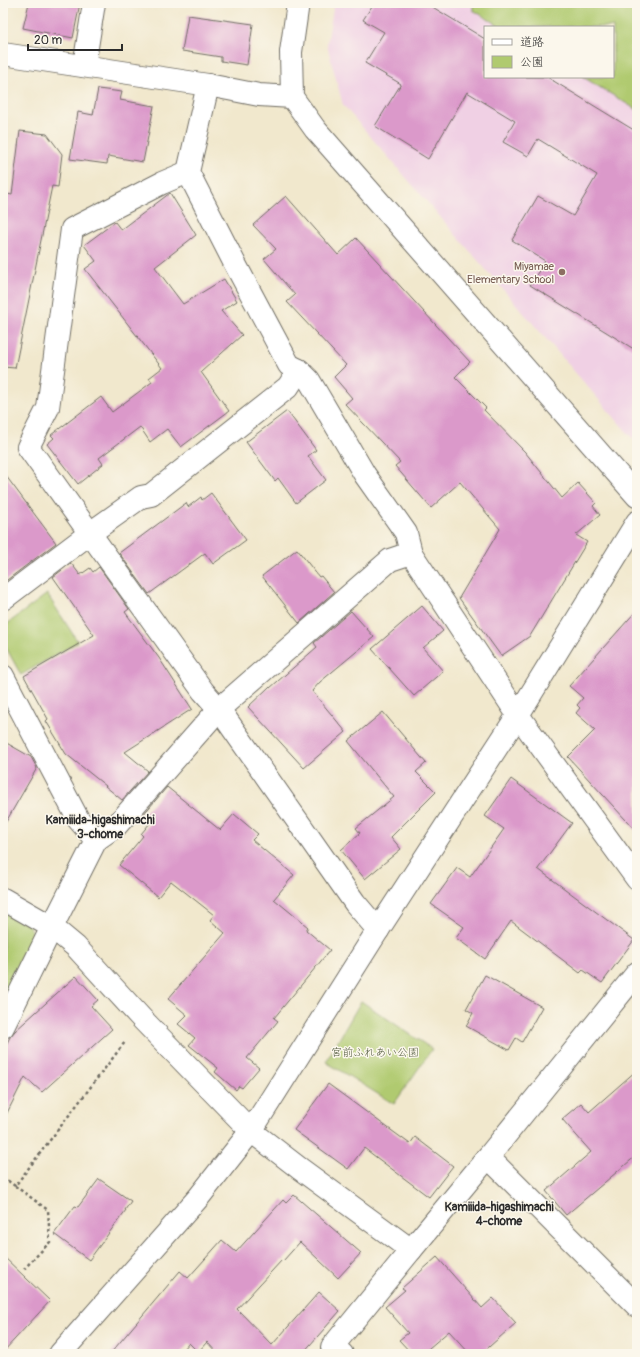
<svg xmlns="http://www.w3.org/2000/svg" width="640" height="1357" font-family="Pangolin,'Klee One',sans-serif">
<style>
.built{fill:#f0d0e4;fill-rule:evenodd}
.green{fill:#b0ca6f;stroke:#6e7a4d}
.building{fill:#db99ca}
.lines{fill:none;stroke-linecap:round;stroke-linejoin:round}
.street-casing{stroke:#706d64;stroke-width:24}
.secondary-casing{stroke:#706d64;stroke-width:24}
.path{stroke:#706d64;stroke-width:2.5;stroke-dasharray:3 3;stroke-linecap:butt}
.street{stroke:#fff;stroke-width:22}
.secondary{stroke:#fff;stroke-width:22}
.education-dot{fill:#8d6e63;stroke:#fbf7ec;stroke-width:1.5}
.labels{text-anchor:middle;stroke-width:3;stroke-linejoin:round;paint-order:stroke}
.education-label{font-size:11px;fill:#785e54;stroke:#fbf7ec;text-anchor:end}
.park-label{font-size:11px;fill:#535b3f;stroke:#fbf7ec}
.neighbourhood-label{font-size:12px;font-weight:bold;fill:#2b2b2b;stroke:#fbf7ec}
</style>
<rect width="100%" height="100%" fill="#fbf7ec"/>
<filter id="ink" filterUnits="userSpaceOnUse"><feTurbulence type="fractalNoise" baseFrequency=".025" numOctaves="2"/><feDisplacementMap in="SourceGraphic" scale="8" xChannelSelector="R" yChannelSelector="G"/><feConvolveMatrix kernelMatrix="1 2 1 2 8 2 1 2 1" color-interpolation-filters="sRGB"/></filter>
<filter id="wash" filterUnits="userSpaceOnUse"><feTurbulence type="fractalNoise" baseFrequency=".012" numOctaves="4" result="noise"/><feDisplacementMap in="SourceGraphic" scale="16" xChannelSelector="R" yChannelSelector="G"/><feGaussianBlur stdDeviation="0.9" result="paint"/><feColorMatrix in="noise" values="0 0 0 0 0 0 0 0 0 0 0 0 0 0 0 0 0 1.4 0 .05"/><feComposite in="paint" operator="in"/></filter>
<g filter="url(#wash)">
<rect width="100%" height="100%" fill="#f1e8cd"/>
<path class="built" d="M334 3H637V438L633 439 343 105 327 45ZM485 27H613V77H485Z"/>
<g class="green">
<path d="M473 3H637V110L583 77H613V27H501L473 10Z"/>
<path d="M47 594 78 642 21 675 3 642V627Z"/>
<path d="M3 910 29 924 35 940 3 1002Z"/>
<path d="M361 1001 432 1049 394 1104 326 1062Z"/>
</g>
<g id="blocks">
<g class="building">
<path d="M29 3H80L73 38 23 28Z"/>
<path d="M374 3H426L485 39V77H547L637 132V351L530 285 545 261 512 240 538 196 573 216 597 175 538 139 528 156 503 142 515 121 467 92 428 159 375 126 401 84 365 63 384 32 363 20Z"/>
<path d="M188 15 253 24 247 65 221 61V57L182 51Z"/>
<path d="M98 89 122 92 120 100 154 106 143 162 108 156 107 164 70 159 78 112 93 115Z"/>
<path d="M20 131 47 134 62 154 58 187 52 186 15 368 3 367V193L12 195Z"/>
<path d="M170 193 196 235 155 267 183 304 224 279 237 301 221 311 242 335 201 372 229 411 181 447 167 429 150 442 140 427 99 458 103 464 78 484 47 444 54 438 51 435 101 397 112 412 152 382 149 378 162 368 85 269 96 261 84 245 115 222 121 230Z"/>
<path d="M286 196 338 255 356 238 470 362 455 377 486 408 484 410 525 452 562 498 578 483 596 503 593 506 600 515 576 535 587 542 530 636 501 656 459 598 500 529 460 482 431 508 395 466 400 462 345 404 352 398 334 377 346 365 287 302 295 295 264 259 276 249 253 225Z"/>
<path d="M287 411 316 450 308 456 326 480 296 503 278 478 275 481 246 442Z"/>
<path d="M3 472 56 543 3 583Z"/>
<path d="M211 493 246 540 213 564 205 553 149 594 119 553 186 503 188 507 201 497 202 500Z"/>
<path d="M297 549 319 577 321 576 334 592 299 623 262 576Z"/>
<path d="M71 563 80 575 90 568 93 572 99 567 129 609 125 612 159 658 192 709 125 752 148 771 122 800 105 786H106L66 754 46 721 48 719 24 676 94 635 53 577Z"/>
<path d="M422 606 443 631 423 648 443 671 414 696 372 649Z"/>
<path d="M637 610V832L568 757 595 730 576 713 580 708 577 705 583 698 569 686Z"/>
<path d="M351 611 374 637 320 682 312 691 346 732 304 768 248 707 269 687 270 688 317 647 314 643Z"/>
<path d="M383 712 426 763 416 772 436 792 391 837 401 849 365 879 341 850 360 833 356 828 394 797 348 741Z"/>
<path d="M3 741 31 757 37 768 3 827Z"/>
<path d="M511 779 572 823 538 869 634 940 602 983 583 970 580 973 511 921 485 959 456 938 464 927 431 904 457 868 470 877 504 829 485 816Z"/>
<path d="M167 787 220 830 234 814 258 834 252 840 294 875 274 899 308 927 306 930 330 950 274 1018 278 1021 247 1058 259 1068 242 1088 239 1086 236 1090 215 1072 218 1068 189 1045 195 1038 178 1024 187 1015 168 999 225 933 210 920 214 915 171 881 158 897 119 865 143 836 141 834 150 823 142 816Z"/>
<path d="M485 975 542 1007 522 1042 516 1038 509 1050 466 1026 473 1013 466 1009Z"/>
<path d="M76 976 98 1000 91 1006 112 1029 42 1092 25 1077 3 1121V1051L10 1037 15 1031Z"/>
<path d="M637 1070V1155L566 1215 546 1191 591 1152 562 1119 581 1103 589 1112Z"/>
<path d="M328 1084 410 1144 415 1137 453 1166 429 1197 364 1148 348 1169 294 1130Z"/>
<path d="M99 1179 131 1201 125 1210H126L89 1260 54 1234 75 1206 78 1207Z"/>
<path d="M294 1195 361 1253 338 1278 300 1242 283 1261 282 1260 237 1309 272 1345 319 1292 340 1311 302 1354H218L207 1342 198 1352 189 1343 180 1354H110L180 1271 188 1278 222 1240 236 1252 283 1200 286 1203Z"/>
<path d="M3 1256 50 1301 3 1352Z"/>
<path d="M437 1257 482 1308 493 1298 516 1323 481 1354H470L449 1331 422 1354H412L399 1340 408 1333 385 1307 405 1290 402 1288Z"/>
</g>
</g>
</g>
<g filter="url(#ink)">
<use href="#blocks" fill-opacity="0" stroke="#706d64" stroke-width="1"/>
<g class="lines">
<defs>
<g id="street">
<path d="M3 54 208 85 259 95 292 97"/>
<path d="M84 66 94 3"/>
<path d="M208 85 188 172 234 262 289 365 299 370 309 380 365 475 406 533 411 553 518 715 637 879"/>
<path d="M188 172 162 183 72 229 48 408 28 447 203 691 219 709 355 903 378 930"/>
<path d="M3 599 89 534 141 497 151 495 288 387 299 370"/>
<path d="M3 676 78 819 96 840 52 927 76 947 143 1020 251 1131 299 1168 411 1250 332 1347 342 1354"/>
<path d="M96 840 116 826 219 709 390 560 411 553"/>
<path d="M3 899 52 927 3 1027"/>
<path d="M637 973 488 1157 637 1306"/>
<path d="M411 1250 488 1157"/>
<path d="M60 1354 199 1197 251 1131 378 930 518 715 637 522"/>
</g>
<path id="secondary" d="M298 3 291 52 292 97 315 129 637 496"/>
</defs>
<use href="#street" class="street-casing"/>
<use href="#secondary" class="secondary-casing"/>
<g class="path">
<path d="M3 1177 15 1186 125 1042"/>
<path d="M15 1186 48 1210 50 1242 24 1269"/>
</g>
<use href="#street" class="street"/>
<use href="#secondary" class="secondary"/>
</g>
</g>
<circle class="education-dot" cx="562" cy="272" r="4"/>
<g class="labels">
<g class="education-label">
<text x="554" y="270">Miyamae<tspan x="554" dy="13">Elementary School</tspan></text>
</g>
<g class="park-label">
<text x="375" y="1056">宮前ふれあい公園</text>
</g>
<g class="neighbourhood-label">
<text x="100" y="824">Kamiiida-higashimachi<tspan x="100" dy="14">3-chome</tspan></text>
<text x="499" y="1211">Kamiiida-higashimachi<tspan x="499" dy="14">4-chome</tspan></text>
</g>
</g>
<rect width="640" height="1357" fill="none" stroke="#fbf7ec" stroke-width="16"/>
<rect x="484" y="26" width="130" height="52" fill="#fbf7ec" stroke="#a8a59f"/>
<rect x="492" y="39" width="20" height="6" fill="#ffffff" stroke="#a8a59f"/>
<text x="520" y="46" font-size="12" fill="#2b2b2b">道路</text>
<rect x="492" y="56" width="20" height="12" fill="#b0ca6f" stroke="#a8a59f"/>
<text x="520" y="66" font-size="12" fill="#2b2b2b">公園</text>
<path d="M28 44v6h94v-6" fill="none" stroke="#2b2b2b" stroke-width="2"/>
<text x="34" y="44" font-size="12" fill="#2b2b2b" stroke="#fbf7ec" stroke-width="3" paint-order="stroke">20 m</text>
</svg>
